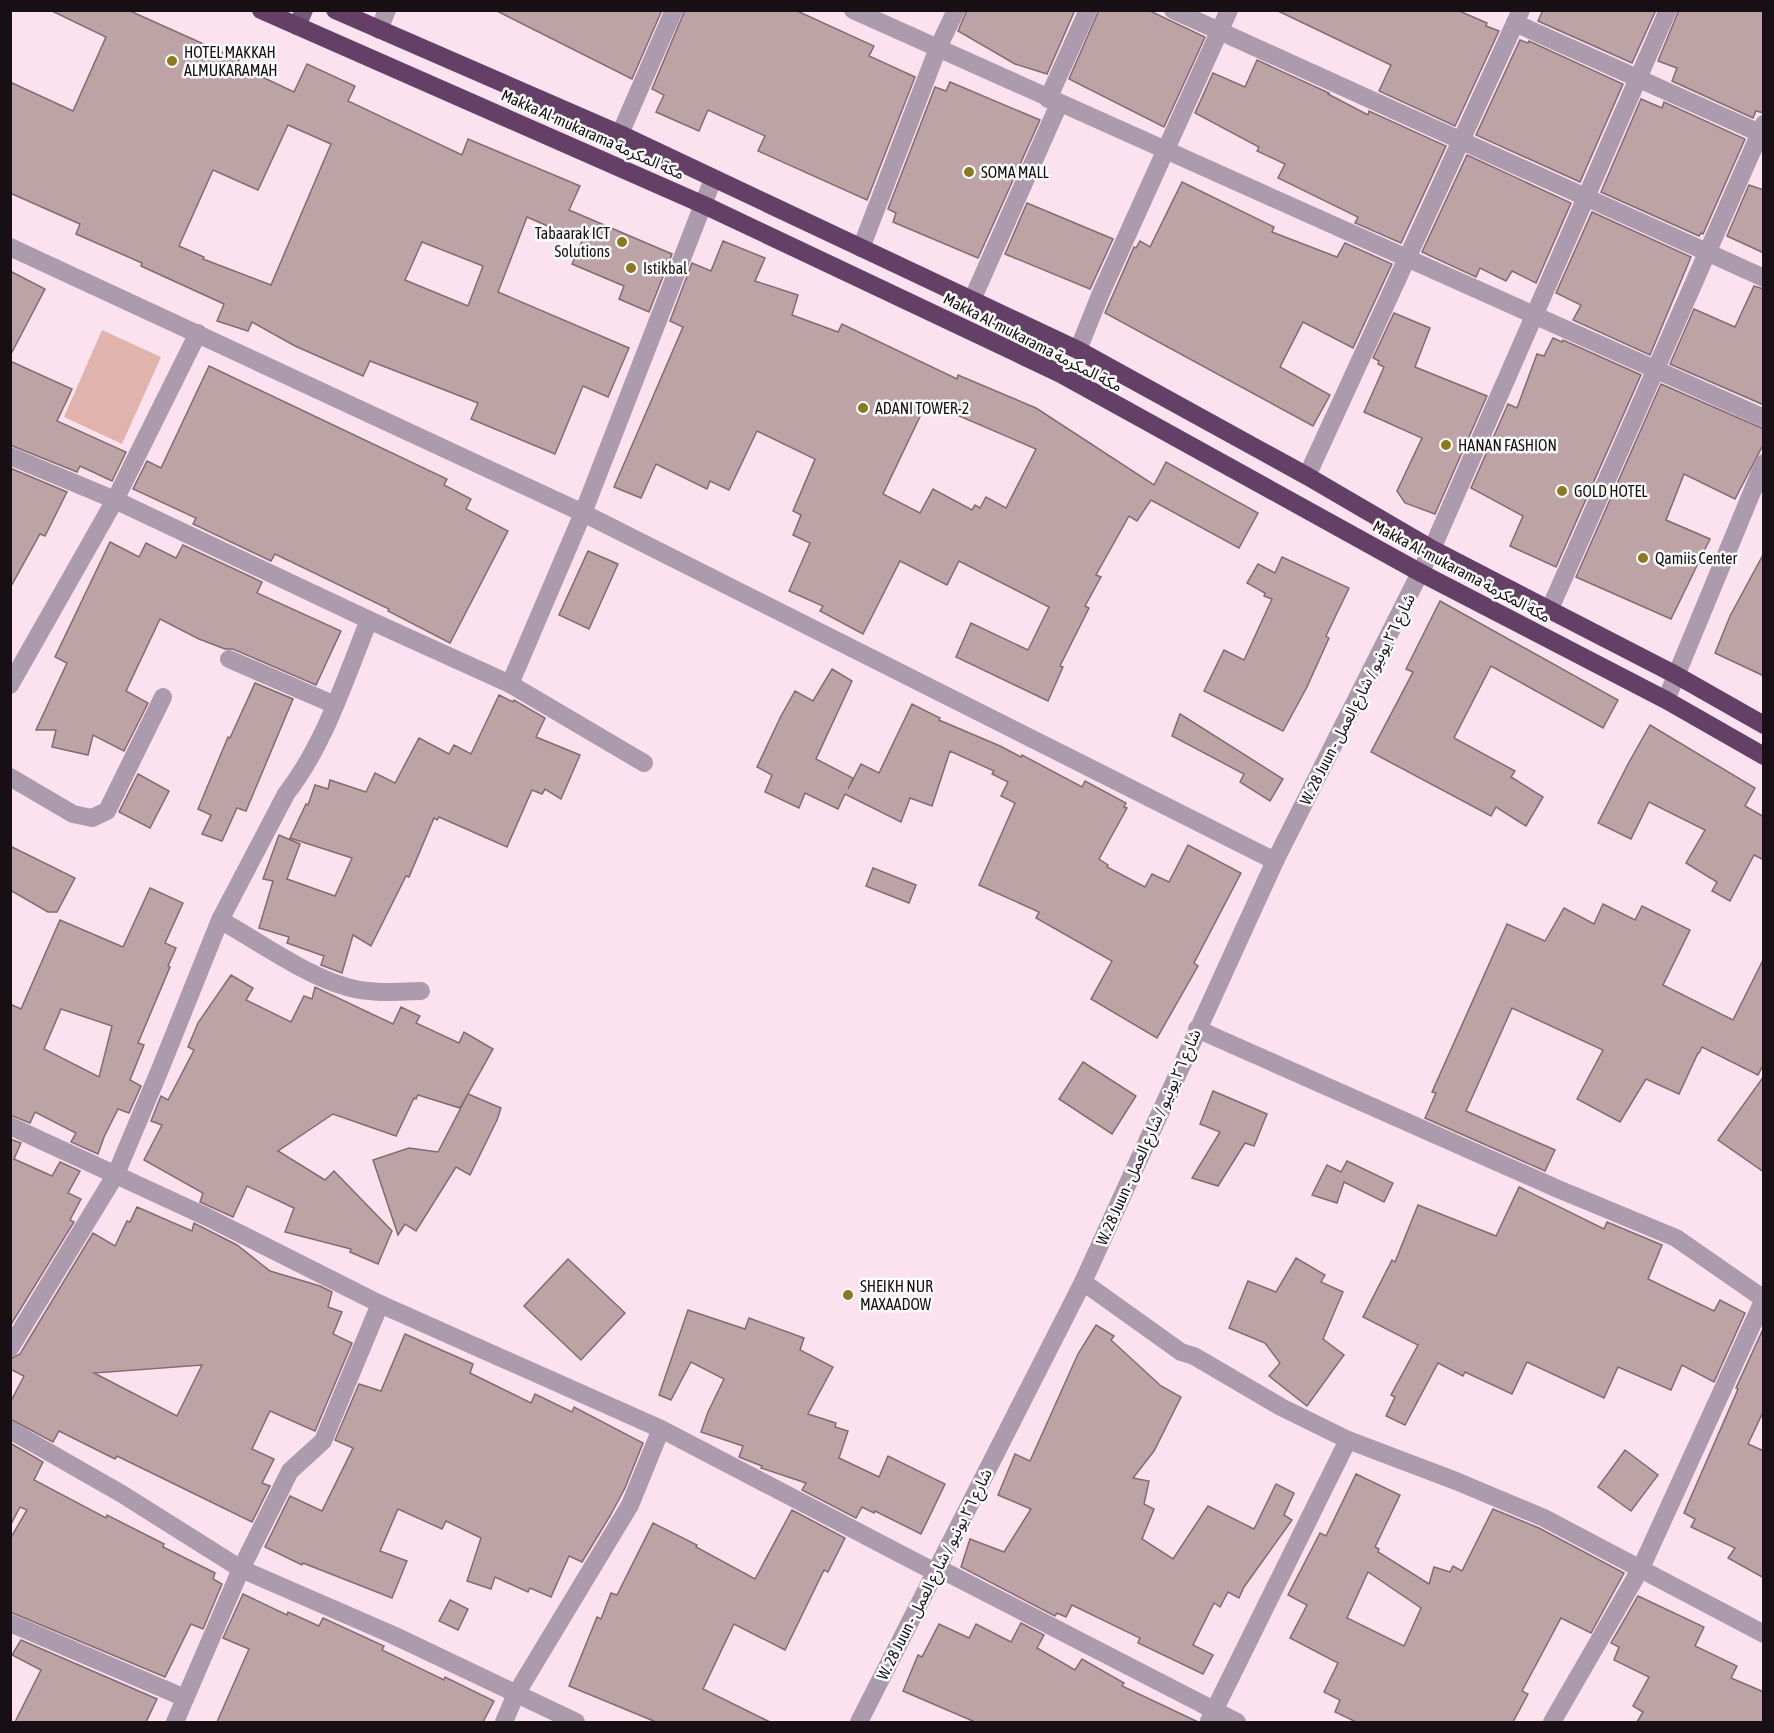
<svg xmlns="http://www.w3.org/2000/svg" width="1774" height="1733" font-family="'Asap Condensed','Noto Sans Arabic',sans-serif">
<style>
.green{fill:#e0b4ac}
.building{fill:#bea3a6;stroke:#846b6f;stroke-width:1.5;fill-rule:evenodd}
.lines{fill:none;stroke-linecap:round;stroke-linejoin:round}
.minor{stroke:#ac9aad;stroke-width:18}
.major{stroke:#775879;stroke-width:18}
.highway{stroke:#644066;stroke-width:18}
.poi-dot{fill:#8b791e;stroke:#fff;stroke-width:2}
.labels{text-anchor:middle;stroke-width:5;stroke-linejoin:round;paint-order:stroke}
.poi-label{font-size:16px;fill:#170f13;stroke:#fff;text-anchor:start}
.street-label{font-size:16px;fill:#170f13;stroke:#fff}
</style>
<rect width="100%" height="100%" fill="#fce2ee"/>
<path class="green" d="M102 330 161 357 122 444 64 417Z"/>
<g class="building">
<path d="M50 10H128L239 60 237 65 294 92 307 64 355 86 348 101 462 155 468 139 580 186 569 210 672 254 649 312 619 299 624 286 572 264 582 241 527 217 498 292 629 348 608 397 583 386 555 454 471 419 478 403 370 361 363 376 295 346 252 322 248 331 217 321 224 304 141 266 142 263 76 234 80 224 10 193V82L73 111 106 37ZM288 125 331 144 271 285 203 259 204 257 179 246 213 170 258 190ZM422 242 483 266 468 306 405 280Z"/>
<path d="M495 10H662L632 79Z"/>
<path d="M685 10H795L874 46 869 56 915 77 867 200 758 151 765 136 708 110 699 131 656 112 664 95 652 89Z"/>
<path d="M967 10H1075L1047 74 1015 64 958 31Z"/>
<path d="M1099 10H1148L1205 37 1164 127 1069 79Z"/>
<path d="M1276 10H1457L1487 23 1486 26 1499 31 1455 126 1379 91 1391 65Z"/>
<path d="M1543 10H1656L1632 63 1538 21Z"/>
<path d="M1679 10H1763L1764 113 1756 111 1753 118 1672 81 1677 68 1658 61Z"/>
<path d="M1520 40 1528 43 1529 41 1623 84 1580 182 1476 135Z"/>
<path d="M1257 60 1329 93 1328 94 1368 115 1369 111 1446 146 1401 243 1355 223 1358 217 1278 178 1285 164 1257 151 1259 147 1195 113 1213 73 1245 87Z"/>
<path d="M950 82 1040 120 978 258 893 222 896 213 888 209 935 87 946 91Z"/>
<path d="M1641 99 1662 108 1664 102 1745 139 1703 234 1701 233 1699 236 1601 192Z"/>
<path d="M1467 155 1571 203 1536 283 1512 271 1506 281 1480 268 1476 277 1422 252Z"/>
<path d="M1182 182 1274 227 1272 232 1337 257 1345 243 1392 264 1353 348 1303 322 1280 367 1330 395 1313 426 1105 313 1134 247 1136 248 1140 241 1150 247Z"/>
<path d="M1749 185 1764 190V253L1727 236Z"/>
<path d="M1027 203 1113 239 1090 289 1005 254Z"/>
<path d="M1592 212 1691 257 1650 355 1573 320 1581 305 1556 293Z"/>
<path d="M723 241 765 258 755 281 798 295 792 315 838 332 842 324 957 379 958 375 1036 408 1154 485 1166 462 1258 513 1239 548 1151 500 1137 521 1129 516 1096 575 1101 577 1085 606 1089 608 1060 666 1063 667 1048 701 956 657 971 623 1028 650 1049 607 959 561 947 585 900 561 863 634 820 611 823 606 789 591 810 543 793 535 801 515 793 511 815 459 757 431 729 490 710 481 707 489 656 464 641 498 614 487 683 327 670 321 692 263 711 271ZM927 402 1036 449 1006 508 986 497 980 508 975 505 972 510 933 489 920 513 883 494Z"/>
<path d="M10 271 45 289 10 356Z"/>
<path d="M1754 286 1764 289V405L1670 364 1694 309 1735 327Z"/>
<path d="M1394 313 1430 328 1415 367 1487 396 1435 514 1405 503 1397 491 1422 438 1364 412 1384 367 1378 364 1379 361 1373 358Z"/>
<path d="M1553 338 1562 342 1563 340 1641 375 1556 567 1510 546 1523 516 1471 488 1508 404 1517 408 1537 354 1544 356Z"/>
<path d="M10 361 72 389 57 421 126 452 112 481 80 466 77 472 10 445Z"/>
<path d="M209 366 447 479 444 485 471 499 466 509 508 531 450 643 388 611 389 609 275 554 271 561 193 524 196 518 133 489 147 461 161 468Z"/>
<path d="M1661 384 1764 429V443L1735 499 1684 474 1666 520 1710 539 1671 619 1576 577Z"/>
<path d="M10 468 67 492 45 536 40 534 10 588Z"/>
<path d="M110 542 139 557 146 543 176 558 183 545 262 582 257 593 341 631 316 685 233 649H225L199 639 160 619 126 691 148 703 124 751 93 735 88 755 52 747 56 730H36L67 663 55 657Z"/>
<path d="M588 551 618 564 589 629 559 615Z"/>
<path d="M1764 553V676L1715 653 1730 616Z"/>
<path d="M1282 557 1349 588 1326 636 1329 638 1307 687 1283 731 1204 691 1224 650 1244 660 1272 599 1264 596 1265 593 1247 583 1258 564 1275 573Z"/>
<path d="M1440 601 1618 700 1603 728 1491 666 1454 738 1515 771 1511 777 1543 797 1526 826 1496 807 1491 816 1371 752 1413 672 1406 669Z"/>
<path d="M832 669 852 681 816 759 853 778 848 789 861 764 879 773 912 704 940 718 939 720 1000 746 1021 757 1022 755 1082 787 1085 781 1126 803 1124 807 1127 808 1099 859 1108 865 1107 867 1145 887 1152 874 1169 882 1188 845 1241 873 1194 963 1198 966 1157 1038 1091 999 1112 961 1036 918 1039 912 979 885 1015 803 1001 796 1008 782 992 774 994 771 950 751 932 806 910 798 901 822 845 794 838 809 805 793 799 808 765 792 772 775 757 767 781 716 795 691 813 701Z"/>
<path d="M255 683 293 699 246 811 237 808 222 841 202 834 211 815 198 809 228 737 230 738Z"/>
<path d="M499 695 513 702 514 700 545 718 536 737 580 755 561 799 545 789 542 794 532 790 507 847 439 817 437 820 434 818 409 877 406 876 371 946 353 935 342 973 321 965 324 956 287 943 289 937 259 928 273 881 263 879 279 835 300 844 287 879 335 896 352 858 290 838 306 804 308 805 315 785 328 789 330 780 366 792 375 773 395 783 419 738 449 754 454 745 471 754Z"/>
<path d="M1180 714 1283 779 1270 801 1240 782 1244 774 1172 736Z"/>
<path d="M1650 725 1755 788 1745 806 1764 817V860L1754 855 1730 901 1712 891 1717 882 1686 863 1705 830 1649 802 1631 839 1598 823 1628 764Z"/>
<path d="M138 774 169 791 150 828 119 812Z"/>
<path d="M10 846 75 878 57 912H48L10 890Z"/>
<path d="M873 868 916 885 909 903 866 886Z"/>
<path d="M150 888 183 903 165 943 176 948 168 966 170 967 138 1043 144 1045 130 1080 141 1086 129 1113 118 1109 104 1137 98 1154 71 1142 76 1133 35 1112 30 1123 10 1115V1004L21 1009 60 920 123 947ZM61 1009 112 1026 99 1077 44 1049Z"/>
<path d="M1603 904 1635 920 1642 906 1690 930 1663 985 1733 1020 1764 958V1063L1758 1075 1702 1047 1699 1053H1698L1679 1094 1646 1079 1620 1122 1577 1099 1603 1050 1512 1008 1466 1111 1555 1150 1545 1171 1425 1118 1436 1093 1432 1092 1507 924 1545 941 1564 908 1594 924Z"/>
<path d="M231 975 253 988 246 1000 291 1022 304 996 312 999 315 987 393 1024 401 1007 420 1016 416 1023 459 1043 464 1032 493 1049 460 1108 418 1095 416 1099 414 1098 396 1136 333 1114 278 1151 325 1180 334 1171 392 1231 378 1264 350 1252 351 1249 285 1232 294 1208 247 1186 233 1217 200 1202 203 1193 144 1160 162 1125 151 1121 161 1096 168 1100 194 1050 188 1047 198 1023Z"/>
<path d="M1083 1062 1136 1096 1112 1134 1059 1099Z"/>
<path d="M1764 1076V1172L1718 1140Z"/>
<path d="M1213 1091 1267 1114 1254 1146 1245 1143 1218 1186 1192 1178 1220 1132 1200 1124Z"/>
<path d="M468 1094 501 1108 497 1120 470 1175 456 1167 416 1231 405 1224 398 1235 373 1160 409 1148 438 1152Z"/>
<path d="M10 1139 21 1143 14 1159 52 1176 60 1162 80 1171 68 1193 81 1199 70 1220 74 1222 10 1326Z"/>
<path d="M1347 1161 1393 1183 1384 1202 1344 1182 1337 1203 1312 1195 1327 1165 1341 1172Z"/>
<path d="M1519 1187 1604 1229 1607 1222 1662 1245 1648 1279 1714 1311 1720 1300 1745 1313 1714 1382 1682 1365 1671 1390 1618 1367 1604 1398 1527 1362 1512 1394 1465 1372 1463 1376 1438 1363 1405 1425 1386 1416 1395 1397 1391 1395 1418 1345 1363 1317 1392 1260 1395 1262 1418 1205 1496 1236Z"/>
<path d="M137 1207 192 1231 194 1223 237 1245 270 1271 320 1286 332 1292 328 1307 342 1312 333 1334 352 1343 315 1431 270 1411 252 1449 274 1459 262 1483 270 1486 252 1522 117 1456 115 1459 59 1431 53 1442 10 1419V1403L24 1376 10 1369V1359L20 1354 93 1233 115 1246 127 1221 130 1222ZM202 1365 177 1416 94 1373Z"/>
<path d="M1296 1258 1325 1275 1321 1282 1343 1292 1323 1339 1344 1355 1307 1406 1269 1376 1280 1363 1265 1343 1229 1328 1248 1281 1276 1292Z"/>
<path d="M568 1259 625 1313 581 1360 524 1306Z"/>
<path d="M688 1310 745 1329 749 1318 804 1338 800 1350 833 1367 808 1414 836 1423 835 1427 848 1431 839 1458 879 1477 888 1456 945 1484 921 1534 875 1511 874 1513 862 1507 856 1518 802 1490 806 1483 761 1468 762 1466 739 1457 743 1446 701 1432 708 1412 724 1379 691 1362 671 1400 659 1395Z"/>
<path d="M1096 1325 1114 1336 1111 1340 1161 1386 1181 1397 1154 1451 1133 1478 1149 1481 1144 1504 1154 1509 1142 1539 1173 1559 1208 1506 1254 1529 1276 1484 1294 1493 1284 1515 1292 1520 1244 1587 1239 1598 1228 1592 1220 1607 1214 1603 1193 1645 1213 1655 1203 1674 1138 1643 1140 1638 1072 1605 1066 1617 1057 1613 1055 1616 961 1567 970 1539 1004 1552 1031 1509 998 1495 1015 1454 1030 1461 1078 1354Z"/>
<path d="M1764 1327V1410L1748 1444 1764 1451V1578L1728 1558 1735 1548 1691 1527 1695 1519 1684 1513 1738 1389 1736 1388Z"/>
<path d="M405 1334 473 1364 470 1373 531 1403 535 1394 572 1412 574 1407 643 1443 625 1488 610 1516 582 1562 569 1556 551 1597 530 1588 528 1592 495 1577 491 1589 467 1581 481 1538 446 1521 442 1529 398 1509 380 1551 407 1561 392 1598 303 1563 302 1565 265 1547 290 1496 322 1511 353 1448 335 1440 359 1384 381 1391Z"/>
<path d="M10 1443 43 1462 34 1480 106 1518 107 1515 164 1544 163 1547 215 1573 213 1579 222 1584 203 1629 191 1624 165 1677 10 1612V1539L27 1510 20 1507 10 1526Z"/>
<path d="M1625 1450 1658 1475 1631 1511 1598 1487Z"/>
<path d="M1356 1474 1400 1495 1375 1547 1379 1549 1378 1552 1429 1584 1434 1567 1450 1572 1453 1566 1462 1571 1493 1509 1539 1528 1624 1573 1591 1633 1561 1618 1522 1691 1528 1694 1513 1722H1356L1335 1712 1340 1700 1324 1692 1338 1663 1290 1638 1307 1605 1288 1595 1320 1533 1326 1536ZM1368 1572 1421 1608 1404 1646 1347 1618Z"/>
<path d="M792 1510 845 1538 828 1572 824 1570 785 1650 734 1624 703 1689 770 1722H656L569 1686 597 1617 601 1619 611 1593 617 1595 653 1523 697 1545 696 1547 755 1579Z"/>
<path d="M243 1594 287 1615 288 1612 319 1626 323 1618 384 1646 382 1650 444 1680 445 1677 494 1701 483 1722H217L249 1649 223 1638Z"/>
<path d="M1638 1596 1704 1627 1695 1646 1737 1666 1731 1678 1764 1692V1722H1637L1643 1712 1633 1706 1649 1677 1614 1660 1619 1647 1611 1643Z"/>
<path d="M450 1600 468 1609 458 1630 439 1621Z"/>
<path d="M1021 1623 1044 1635 1037 1648 1075 1670 1082 1659 1124 1683 1122 1686 1198 1722H975L903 1691 918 1655 922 1657 939 1624 969 1638 976 1624 1011 1642Z"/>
<path d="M21 1640 157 1699 146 1722H15L41 1670 12 1655Z"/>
</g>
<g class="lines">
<g class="minor">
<path d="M853 10 1764 418"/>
<path d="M1173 10 1764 278"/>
<path d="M1515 23 1764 135"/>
<path d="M379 30 387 10"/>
<path d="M1048 99 1088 10"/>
<path d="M620 134 674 10"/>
<path d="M10 247 583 513 1275 861"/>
<path d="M861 248 938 48 956 10"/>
<path d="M972 300 1059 104"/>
<path d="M1078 350 1101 293 1229 10"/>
<path d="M10 456 115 500 369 620 510 684 644 763"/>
<path d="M1307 476 1521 10"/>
<path d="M1549 611 1764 124"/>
<path d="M229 659 335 705"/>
<path d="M510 684 583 513 713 179"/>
<path d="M10 685 115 500 198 333"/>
<path d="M1666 700 1764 463"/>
<path d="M10 777 73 814 92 818 107 811 163 697"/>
<path d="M220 920C258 941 306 976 347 987 371 994 397 992 421 991"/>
<path d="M1197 1029 1558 1189 1676 1238 1764 1299 1641 1568 1552 1722"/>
<path d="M10 1126 207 1217 380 1304 661 1429 935 1572 942 1570 1237 1722"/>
<path d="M1083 1282 1181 1352 1194 1356 1281 1407 1348 1440 1456 1481 1544 1518 1764 1634"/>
<path d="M10 1348 116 1174 161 1067 220 920 286 794C325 744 345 679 369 620"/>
<path d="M10 1430 122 1494 241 1569 393 1635 576 1722"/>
<path d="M10 1623 185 1698"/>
<path d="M1209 1721 1348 1440"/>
<path d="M175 1722 241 1569 290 1471 323 1441 380 1304"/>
<path d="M504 1722 516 1694 630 1505 661 1429"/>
<path d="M859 1722 1083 1282 1275 861 1432 549 1668 10"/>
</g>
<path class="major" d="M297 26 304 10"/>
<g class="highway">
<path d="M261 10 704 205 1061 374 1421 573 1666 700 1764 756"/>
<path d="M335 10 620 134 1078 350 1307 476 1432 549 1676 675 1764 725"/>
</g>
</g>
<g class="poi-dot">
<circle cx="172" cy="61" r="6"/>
<circle cx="969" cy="172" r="6"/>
<circle cx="622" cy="242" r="6"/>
<circle cx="631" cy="268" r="6"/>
<circle cx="863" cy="408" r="6"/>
<circle cx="1446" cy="445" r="6"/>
<circle cx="1562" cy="491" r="6"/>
<circle cx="1643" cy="558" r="6"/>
<circle cx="848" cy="1295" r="6"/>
</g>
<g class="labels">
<g class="poi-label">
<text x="184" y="58">HOTEL MAKKAH<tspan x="184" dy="18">ALMUKARAMAH</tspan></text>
<text x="981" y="178">SOMA MALL</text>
<text x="610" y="239" text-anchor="end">Tabaarak ICT<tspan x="610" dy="18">Solutions</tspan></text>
<text x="643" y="274">Istikbal</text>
<text x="875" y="414">ADANI TOWER-2</text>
<text x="1458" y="451">HANAN FASHION</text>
<text x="1574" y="497">GOLD HOTEL</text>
<text x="1655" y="564">Qamiis Center</text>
<text x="860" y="1292">SHEIKH NUR<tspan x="860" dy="18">MAXAADOW</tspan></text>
</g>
<g class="street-label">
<text transform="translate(593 134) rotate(24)" y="6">Makka Al-mukarama مكة المكرمة</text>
<text transform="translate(1033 342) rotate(27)" y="6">Makka Al-mukarama مكة المكرمة</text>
<text transform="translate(1462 571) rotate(28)" y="6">Makka Al-mukarama مكة المكرمة</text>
<text transform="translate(1357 699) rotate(-63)" y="6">W. 28 Juun - شارع ٢٦ يونيو / شارع العمل</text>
<text transform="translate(1148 1137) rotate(-66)" y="6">W. 28 Juun - شارع ٢٦ يونيو / شارع العمل</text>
<text transform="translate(934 1574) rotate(-63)" y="6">W. 28 Juun - شارع ٢٦ يونيو / شارع العمل</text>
</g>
</g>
<rect width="1774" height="1733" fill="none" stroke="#170f13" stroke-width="24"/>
</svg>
